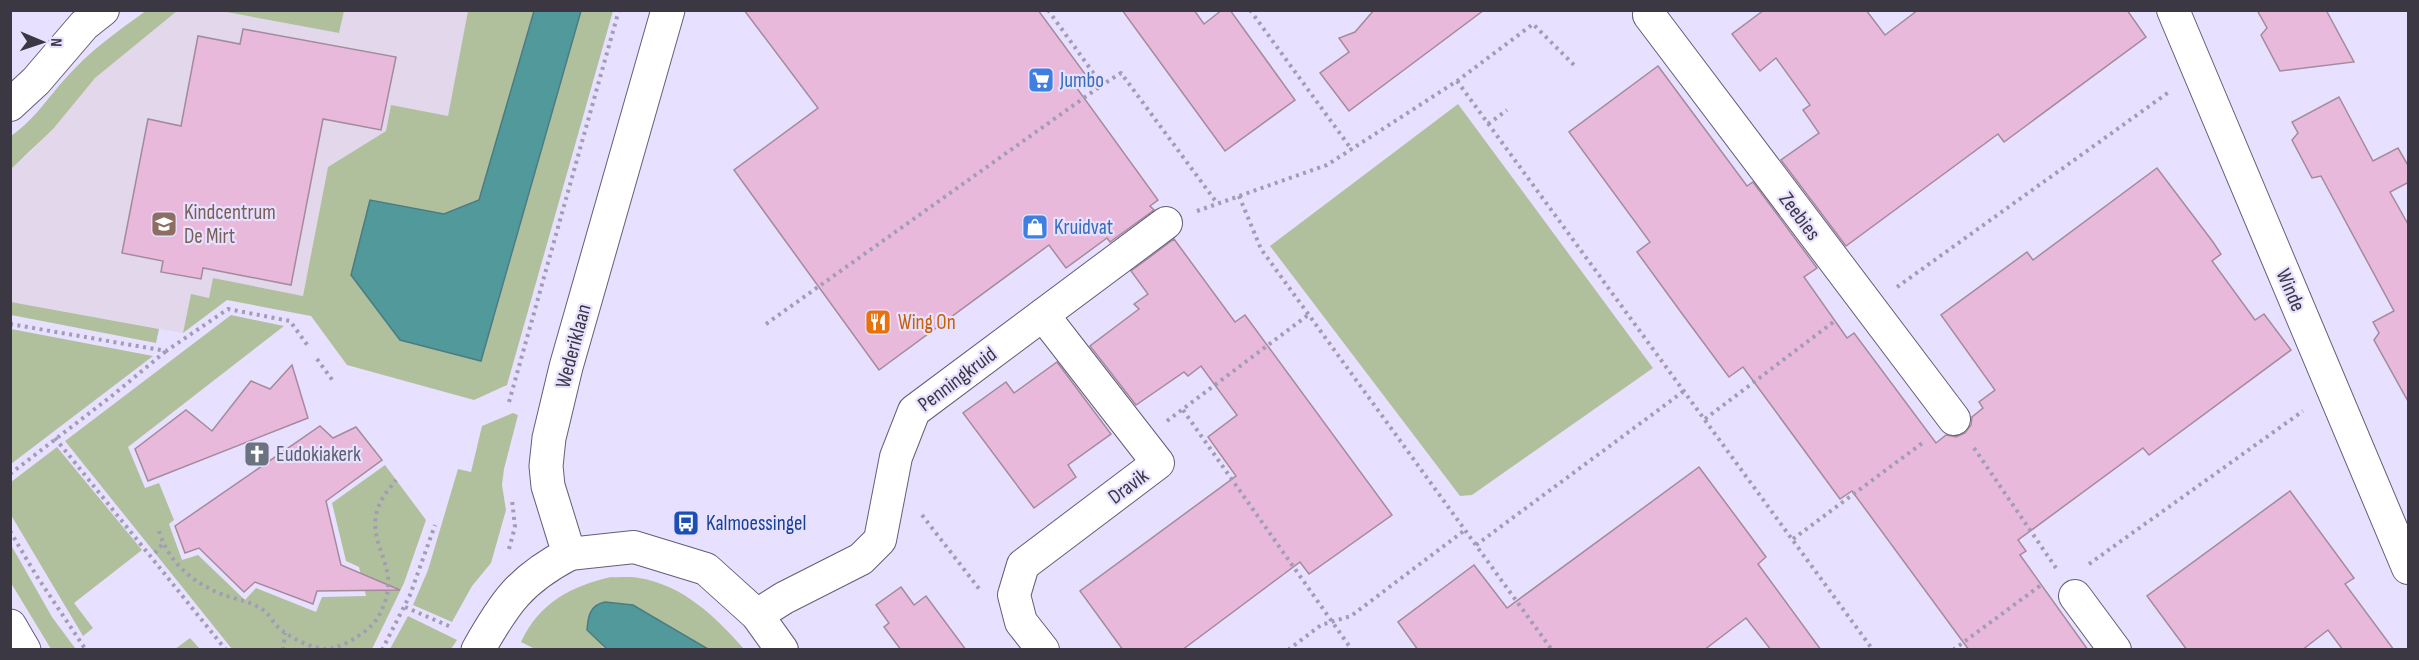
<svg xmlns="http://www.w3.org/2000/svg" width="2419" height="660" font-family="'Sofia Sans Condensed',sans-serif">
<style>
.education{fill:#e2d7eb}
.green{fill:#b0c09d}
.water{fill:#52999c;stroke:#4b7c82;stroke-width:1.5}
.building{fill:#e9b9dc;stroke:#a48a9d;stroke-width:1.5}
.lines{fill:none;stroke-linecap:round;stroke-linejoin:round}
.minor-casing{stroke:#655e77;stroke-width:34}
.tertiary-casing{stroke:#655e77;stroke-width:35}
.path{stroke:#a29cb4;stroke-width:4;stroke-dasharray:3 4.5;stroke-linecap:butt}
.minor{stroke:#fff;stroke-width:32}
.tertiary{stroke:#fff;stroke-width:33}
.labels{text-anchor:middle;stroke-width:4.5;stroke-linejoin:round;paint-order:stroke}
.shop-label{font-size:21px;fill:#366cbe;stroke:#e8e0ff;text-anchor:start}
.education-label{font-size:21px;fill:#785e54;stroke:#e8e0ff;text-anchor:start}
.street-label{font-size:21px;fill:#3b3844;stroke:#e8e0ff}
.food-label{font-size:21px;fill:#c56008;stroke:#e8e0ff;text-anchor:start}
.worship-label{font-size:21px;fill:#5b616d;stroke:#e8e0ff;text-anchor:start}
.transit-label{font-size:21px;fill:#164399;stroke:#e8e0ff;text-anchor:start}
</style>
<rect width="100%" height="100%" fill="#e8e0ff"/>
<path class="education" d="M177 11H221L339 33 344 11H468L448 116 386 131 328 167 303 296 213 278 209 299 191 295 183 333 11 302 10 169 32 151 95 78Z"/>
<g class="green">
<path d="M147 10 177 11 95 78 53 129 11 169V136C36 118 45 101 65 79 88 52 118 31 147 10Z"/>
<path d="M221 11H344L339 33Z"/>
<path d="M468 11H534L479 200 444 214 370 200 494 318 581 11H613L507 385 474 400 347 365 311 316 227 300 183 333 191 294 209 298 213 278 303 296 328 167 386 131 391 105 448 116Z"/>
<path d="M1458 104 1653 368 1472 495 1460 496 1270 246Z"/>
<path d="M11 302 159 329 156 343 11 315Z"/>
<path d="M231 315 284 326 128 447 145 488 159 483 174 520 169 524 182 560 198 555 245 600 256 588 316 612 322 597 366 596 359 567 346 561 332 503 385 465 426 520 404 583 372 649H232L65 441Z"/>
<path d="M11 329 153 356 11 464Z"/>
<path d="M513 413 518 415 504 469 502 485 506 510 491 563 472 586 452 622 413 605 428 570 458 469 471 472 482 426Z"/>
<path d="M57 447 142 550 74 603 93 628 83 636 11 515V482Z"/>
<path d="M11 545 52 617 75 648 73 649H51L11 583Z"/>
<path d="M611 577C620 578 630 576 639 578 683 585 716 617 744 649H708L633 605 602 646 607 649H535L521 642C539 603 571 586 611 577Z"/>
<path d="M408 616 457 640 451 649H390Z"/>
<path d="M190 638 200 649H175Z"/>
</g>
<g class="water">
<path d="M534 11H581L481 361 400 340 351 275 370 200 444 214 479 200Z"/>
<path d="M605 602 633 605 708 649H607L587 630C588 616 590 605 605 602Z"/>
</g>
<g class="building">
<path d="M744 10H1038L1088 78 1076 87 1158 200 1150 206 1154 210 1110 242 1107 238 1066 268 1049 245 879 370 734 170 818 108Z"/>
<path d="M1122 10H1194L1204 24 1222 10H1230L1295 100 1225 151Z"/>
<path d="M1374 10H1484L1349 111 1320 73 1349 52 1339 38 1355 32Z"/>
<path d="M1764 10H1866L1885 35 1918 10H2127L2146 37 2004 142 1998 134 1846 246 1781 160 1819 133 1803 110 1810 105 1776 58 1760 71 1732 34Z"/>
<path d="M2257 10H2326L2354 62 2280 71 2261 35 2267 28Z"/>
<path d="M243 29 396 57 381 130 323 119 291 285 203 268 201 279 161 272 163 261 122 253 148 119 181 126 198 36 240 44Z"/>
<path d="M1658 66 1747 186 1753 182 1817 268 1804 277 1847 338 1854 333 1936 443 1946 435 1956 437 1965 433 1971 425 1972 417 1983 408 1979 402 1995 390 1941 315 2027 252 2033 260 2157 168 2213 242 2221 254 2212 261 2255 320 2264 314 2291 350 2149 455 2143 448 2018 540 2026 551 2020 555 2088 650H1969L1852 491 1840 499 1743 367 1729 377 1683 315 1637 252 1650 242 1569 132Z"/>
<path d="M2339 97 2373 161 2398 148 2409 167V182L2390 192 2409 226V403L2374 340 2379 333 2373 322 2394 311 2321 176 2312 178 2292 140 2298 133 2292 122Z"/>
<path d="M1174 239 1235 322 1245 315 1392 515 1309 574 1300 562 1182 650H1123L1080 591 1236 476 1208 437 1237 415 1201 366 1188 376 1184 372 1136 405 1090 346 1139 309 1134 304 1148 294 1131 271Z"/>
<path d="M1057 362 1111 434 1068 465 1076 477 1034 508 963 413 1006 382 1014 393Z"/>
<path d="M292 365 308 418 148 481 135 449 186 410 212 431 251 381 270 389Z"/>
<path d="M320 426 333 438 356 427 382 460 326 501 341 565 400 590 317 591 313 604 255 582 244 592 199 548 185 553 175 526Z"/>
<path d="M1699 467 1766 557 1758 564 1821 650H1771L1746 618 1704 650H1418L1398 622 1474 565 1507 608Z"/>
<path d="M2290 491 2354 578 2345 584 2394 650H2343L2328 630 2302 650H2187L2147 596Z"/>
<path d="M901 587 914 605 926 596 966 650H901L884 627 889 623 876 605Z"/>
</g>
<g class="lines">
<defs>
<g id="minor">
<path d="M1650 10 1649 15 1954 419"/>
<path d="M2173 10 2408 568"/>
<path d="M10 105 36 81 84 25 103 10"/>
<path d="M569 554 634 547 706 569 757 615 782 650"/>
<path d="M2075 596 2115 650"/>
<path d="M757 615 784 598 861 559 880 540 896 457 914 411 1166 223"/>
<path d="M1043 650 1021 622 1014 595 1023 565 1158 463 1043 315"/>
</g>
<g id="tertiary">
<path d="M10 626 24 650"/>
<path d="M478 650C505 602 520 580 569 554L548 486 546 466 549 438 566 367 668 10"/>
</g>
</defs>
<use href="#minor" class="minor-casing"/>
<use href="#tertiary" class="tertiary-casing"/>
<g class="path">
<path d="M1048 10 1102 85 1121 73 1217 203"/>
<path d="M1250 10 1352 150"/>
<path d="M1457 81 1873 650"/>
<path d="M1488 124 1507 110"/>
<path d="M1239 196 1261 249 1552 650"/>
<path d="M1197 211 1327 165 1457 81 1533 24 1574 65"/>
<path d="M1897 287 2169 92"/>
<path d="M10 324 166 351 228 309 290 321 308 346"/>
<path d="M766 324 1102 85"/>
<path d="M317 359 333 381"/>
<path d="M509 402 619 10"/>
<path d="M1183 410 1352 650"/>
<path d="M1705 419 1836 320"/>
<path d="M1167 421 1308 315"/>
<path d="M55 438 226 650"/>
<path d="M1974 448 2056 568"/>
<path d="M10 474 113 395 166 351"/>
<path d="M922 515 980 590"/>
<path d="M10 531 36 575 86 650"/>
<path d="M159 531C168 562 194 584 224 595 238 600 254 602 266 612 270 616 273 622 277 626 288 637 310 648 326 649 340 649 360 636 370 627 382 616 390 593 388 577 385 555 372 538 376 515 379 501 387 491 396 480"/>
<path d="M1793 539 1925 441"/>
<path d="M1476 545 1684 391"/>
<path d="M509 549 515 527 512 500"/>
<path d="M155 553 163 543"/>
<path d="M2089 564 2303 411"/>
<path d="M405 607 451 627"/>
<path d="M283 650 285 633"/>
<path d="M382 650 410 595 435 525"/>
<path d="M1288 650 1321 625 1351 616 1465 530"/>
<path d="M1953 650 2041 585"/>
</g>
<use href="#minor" class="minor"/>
<use href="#tertiary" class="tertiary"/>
</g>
<defs>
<symbol id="supermarket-square" viewBox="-11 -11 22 22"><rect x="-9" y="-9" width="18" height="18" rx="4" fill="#3f7fe0" stroke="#e8e0ff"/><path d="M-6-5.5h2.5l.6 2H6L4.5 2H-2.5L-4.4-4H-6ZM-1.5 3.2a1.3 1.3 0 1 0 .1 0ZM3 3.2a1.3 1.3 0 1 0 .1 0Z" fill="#fff"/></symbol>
<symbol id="school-square" viewBox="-11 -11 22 22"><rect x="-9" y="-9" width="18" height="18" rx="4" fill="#8d6e63" stroke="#e8e0ff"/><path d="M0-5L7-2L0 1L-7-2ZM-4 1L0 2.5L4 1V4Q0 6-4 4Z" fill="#fff"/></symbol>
<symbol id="shop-square" viewBox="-11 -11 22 22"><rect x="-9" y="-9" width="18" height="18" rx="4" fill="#3f7fe0" stroke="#e8e0ff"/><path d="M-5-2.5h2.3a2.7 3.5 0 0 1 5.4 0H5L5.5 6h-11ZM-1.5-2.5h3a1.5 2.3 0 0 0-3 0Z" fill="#fff"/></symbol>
<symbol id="restaurant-square" viewBox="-11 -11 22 22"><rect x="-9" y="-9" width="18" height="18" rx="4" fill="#e8710a" stroke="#e8e0ff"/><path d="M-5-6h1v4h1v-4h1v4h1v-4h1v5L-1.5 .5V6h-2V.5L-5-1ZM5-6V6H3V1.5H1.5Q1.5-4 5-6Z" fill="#fff"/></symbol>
<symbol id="church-square" viewBox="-11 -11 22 22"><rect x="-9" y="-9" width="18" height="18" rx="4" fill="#6b7280" stroke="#e8e0ff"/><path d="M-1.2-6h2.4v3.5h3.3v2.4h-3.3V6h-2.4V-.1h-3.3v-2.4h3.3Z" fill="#fff"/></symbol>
<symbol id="bus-square" viewBox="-11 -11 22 22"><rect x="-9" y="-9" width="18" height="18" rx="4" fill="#1a4fb4" stroke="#e8e0ff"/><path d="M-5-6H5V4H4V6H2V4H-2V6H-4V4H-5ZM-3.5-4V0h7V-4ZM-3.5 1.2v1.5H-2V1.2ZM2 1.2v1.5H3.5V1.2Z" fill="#fff"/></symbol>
</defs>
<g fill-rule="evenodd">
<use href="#supermarket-square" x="1026" y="65" width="30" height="30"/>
<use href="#school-square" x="149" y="209" width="30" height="30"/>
<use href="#shop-square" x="1020" y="212" width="30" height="30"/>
<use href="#restaurant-square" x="863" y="307" width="30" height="30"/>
<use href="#church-square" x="242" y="439" width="30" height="30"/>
<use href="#bus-square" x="671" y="508" width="30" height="30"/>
</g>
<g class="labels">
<g class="shop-label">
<text x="1060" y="87">Jumbo</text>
<text x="1054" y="234">Kruidvat</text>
</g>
<g class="education-label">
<text x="184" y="219">Kindcentrum<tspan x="184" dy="24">De Mirt</tspan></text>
</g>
<g class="street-label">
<text transform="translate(1800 216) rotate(53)" y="7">Zeebies</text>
<text transform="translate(2291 290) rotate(67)" y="7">Winde</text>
<text transform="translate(573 346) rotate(-75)" y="7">Wederiklaan</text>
<text transform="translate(957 379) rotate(-37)" y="7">Penningkruid</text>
<text transform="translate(1128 486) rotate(-37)" y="7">Dravik</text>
</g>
<g class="food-label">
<text x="898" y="329">Wing On</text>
</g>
<g class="worship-label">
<text x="276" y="461">Eudokiakerk</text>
</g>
<g class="transit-label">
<text x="706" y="530">Kalmoessingel</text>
</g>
</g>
<rect width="2419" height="660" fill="none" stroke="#3b3844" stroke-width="24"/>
<g transform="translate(42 42) rotate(92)" stroke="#e8e0ff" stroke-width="4.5" paint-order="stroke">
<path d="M0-4.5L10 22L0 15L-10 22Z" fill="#3b3844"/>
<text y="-9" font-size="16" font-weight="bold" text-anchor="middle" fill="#3b3844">N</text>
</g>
</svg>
